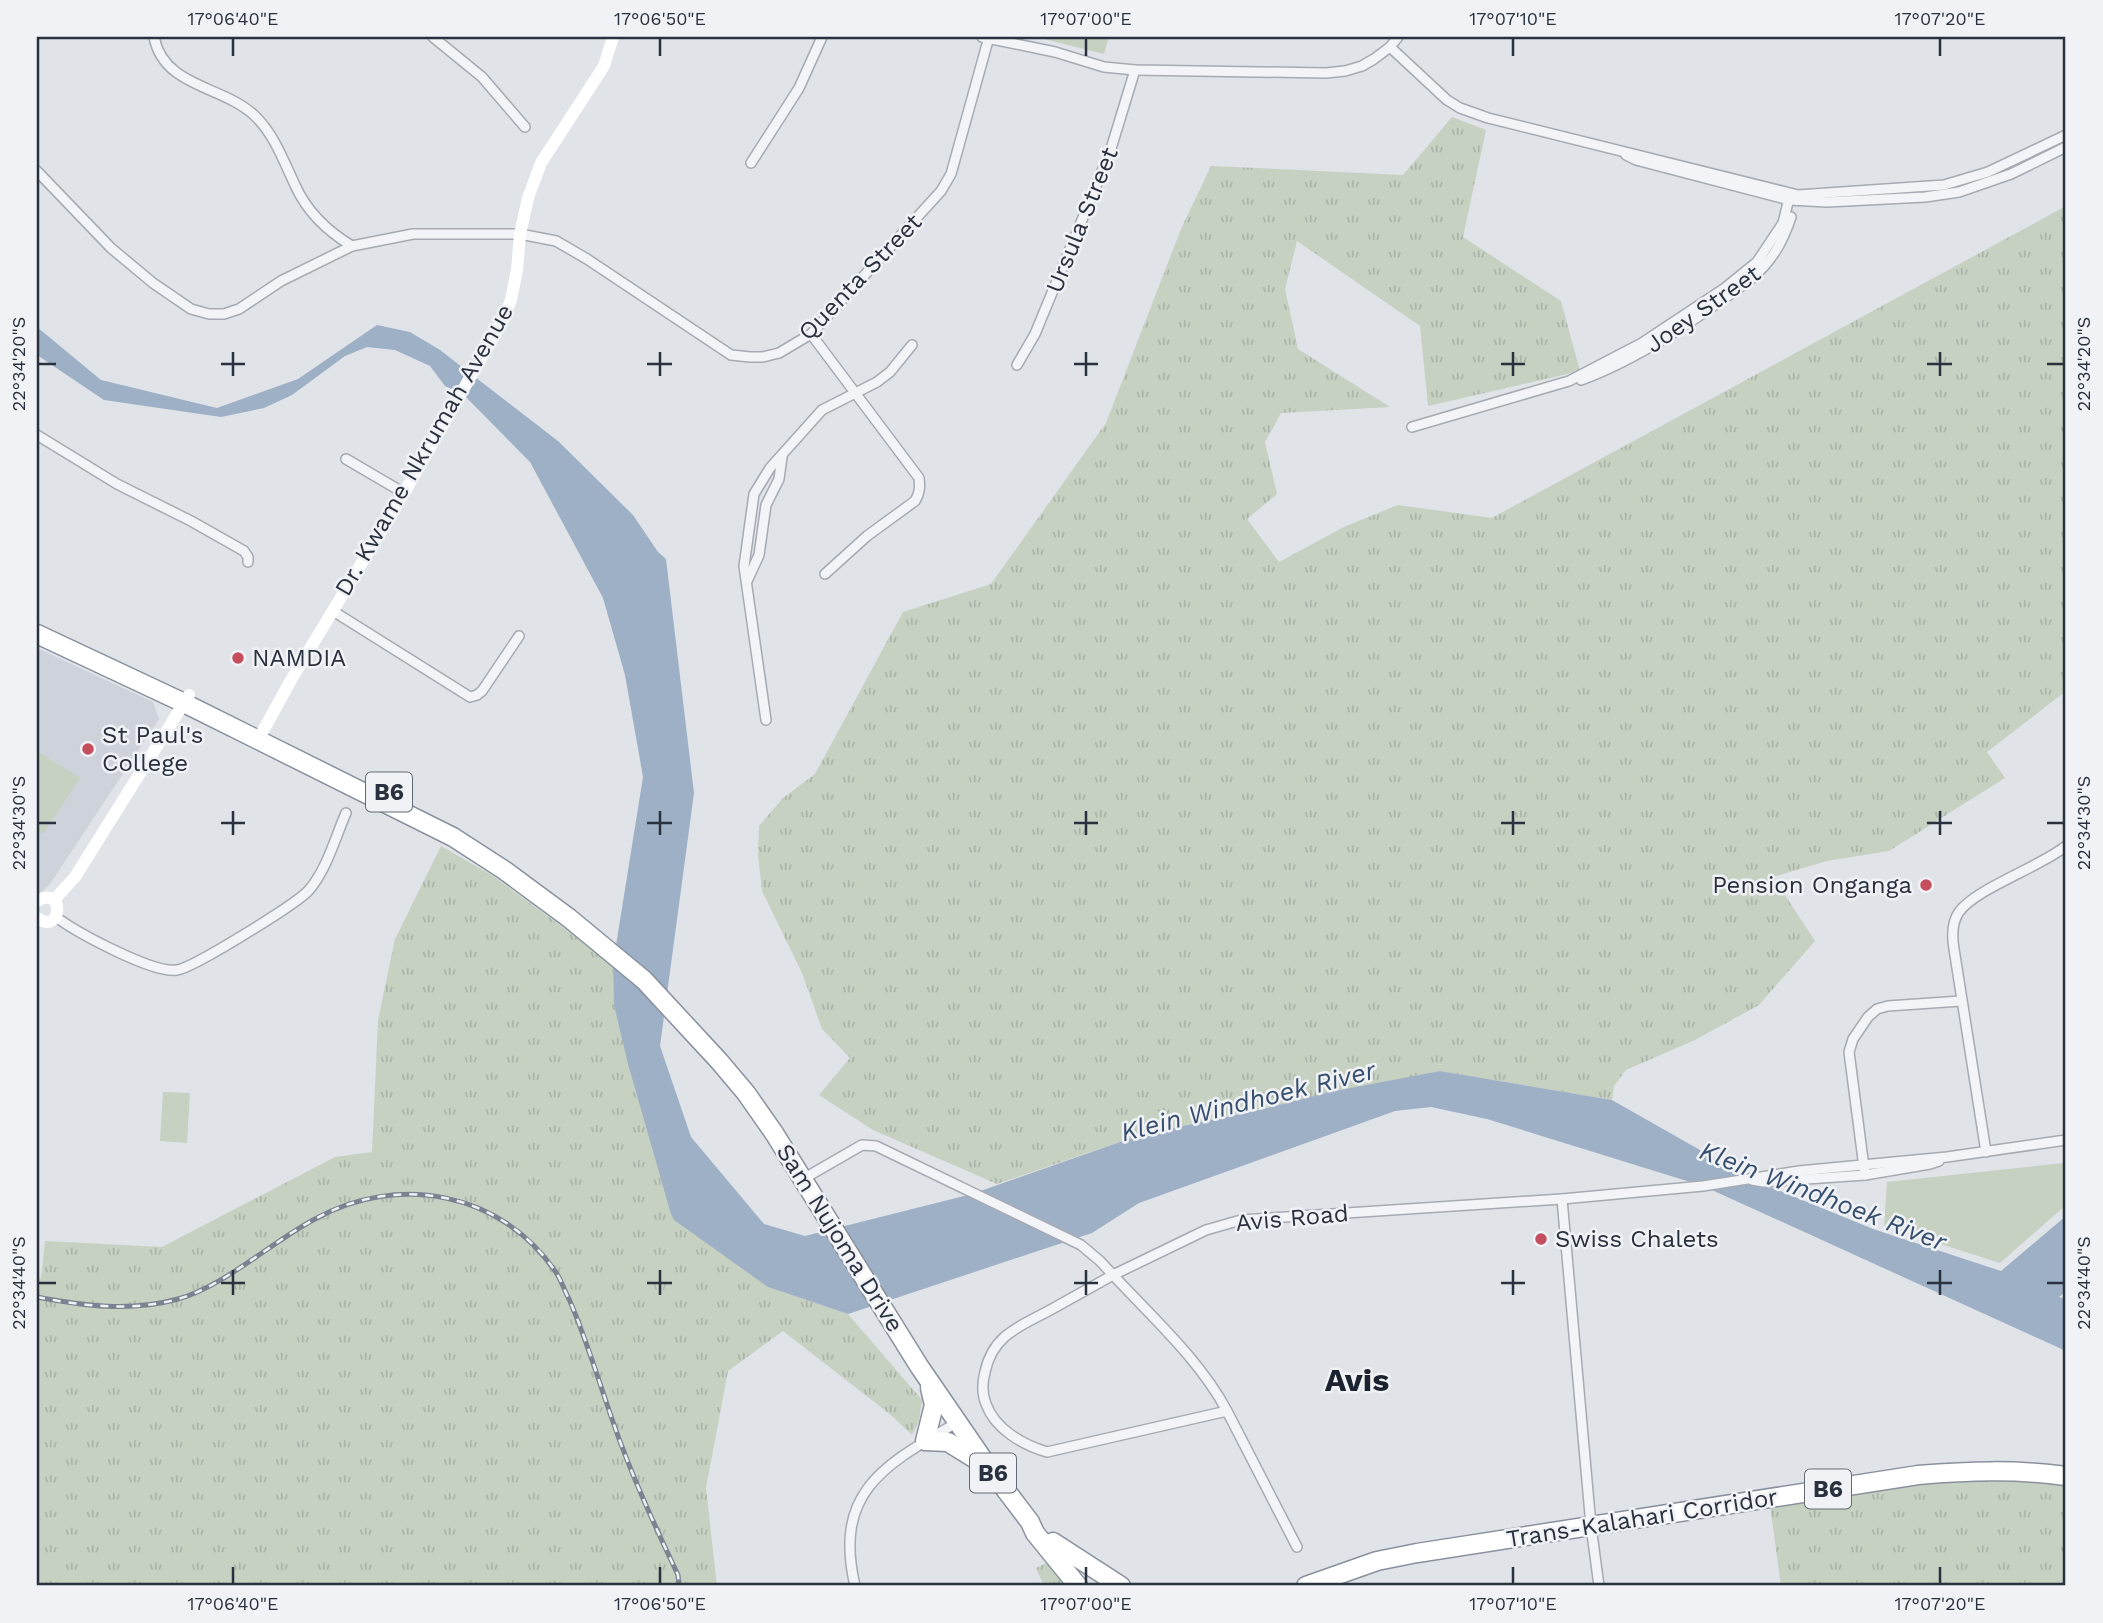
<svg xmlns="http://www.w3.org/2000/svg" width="2103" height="1623" font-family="'Work Sans',sans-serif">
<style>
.built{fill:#ced2da}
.grass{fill:url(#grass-tufts)}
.park{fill:#c6d1c2}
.water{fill:#9eb0c6}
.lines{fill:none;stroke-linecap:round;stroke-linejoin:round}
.street-casing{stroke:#a6aab2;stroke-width:12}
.highway-casing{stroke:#89919e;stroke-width:21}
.street{stroke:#f3f4f7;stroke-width:9}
.secondary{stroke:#fff;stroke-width:12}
.highway{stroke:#fff;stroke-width:18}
.rail-casing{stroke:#7b8391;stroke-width:5}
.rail{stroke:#f0f2f6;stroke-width:2.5;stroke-dasharray:8;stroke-linecap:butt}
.ticks{fill:none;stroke:#2a313e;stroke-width:2.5}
.poi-dot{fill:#c54e5e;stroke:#f0f2f6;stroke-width:2.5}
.labels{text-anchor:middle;stroke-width:5;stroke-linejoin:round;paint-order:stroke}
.shield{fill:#f0f2f6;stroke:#656b75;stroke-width:2}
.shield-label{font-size:23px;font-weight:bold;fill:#2a313e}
.street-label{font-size:24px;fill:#2a313e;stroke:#f0f2f6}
.poi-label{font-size:24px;fill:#2a313e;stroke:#f0f2f6;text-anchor:start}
.water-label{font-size:26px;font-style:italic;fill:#374f6f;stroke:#f0f2f6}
.district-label{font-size:32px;font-weight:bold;fill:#1c222f;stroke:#f0f2f6}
.neatline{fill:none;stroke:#2a313e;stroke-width:2.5}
.ticks-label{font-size:18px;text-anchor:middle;fill:#2a313e}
</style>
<defs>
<pattern id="grass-tufts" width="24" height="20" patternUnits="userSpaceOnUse" patternTransform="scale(1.75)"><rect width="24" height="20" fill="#c6d1c2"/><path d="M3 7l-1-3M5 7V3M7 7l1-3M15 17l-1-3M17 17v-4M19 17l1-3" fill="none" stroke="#aab4a8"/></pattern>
</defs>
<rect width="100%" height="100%" fill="#e0e3e8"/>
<path class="built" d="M37 648 153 702 159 719 50 884 37 896Z"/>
<g class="grass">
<path d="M1452 117 1486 130 1463 237 1561 301 1580 371 1428 406 1420 326 1297 241 1285 289 1298 349 1390 407 1281 413 1265 442 1277 494 1247 519 1279 562 1344 527 1398 505 1492 518 2066 206V691L1987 752 2005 778 1889 851 1827 861 1773 877 1815 941 1759 1005 1695 1040 1626 1070 1614 1086 1612 1100 1440 1071 1140 1135 997 1184 873 1130 819 1095 850 1058 822 1029 802 973 762 891 758 855 759 826 783 798 815 774 903 612 991 584 1106 423 1181 229 1211 166 1403 175Z"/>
<path d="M441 846 493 876 613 964 614 1005 652 1146 768 1287 848 1314 922 1400 919 1420 912 1435 891 1415 783 1331 728 1371 706 1488 717 1586H37V1278H41L45 1241 162 1247 335 1157 372 1152 378 1020 395 939Z"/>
<path d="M1972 1470 2066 1476V1586H1781L1769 1498Z"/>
<path d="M1049 1562 1069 1586H1044L1036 1568Z"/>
</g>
<g class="park">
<path d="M1036 37H1109L1104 54Z"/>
<path d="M37 751 80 778 43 834 37 830Z"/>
<path d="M163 1092 190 1093 187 1143 160 1141Z"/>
<path d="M2063 1163 2066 1170V1205L2000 1263 1884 1226 1887 1182Z"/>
</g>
<path class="water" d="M377 325 410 332 440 350 558 441 633 515 658 552 666 559 694 793 660 1046 691 1137 764 1224 805 1236 972 1194 1140 1135 1259 1110 1330 1092 1440 1071 1612 1100 1751 1179 1873 1229 2001 1271 2066 1216V1291L2059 1297 2066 1299V1351L1703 1186 1487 1119 1431 1107 1395 1111 1139 1203 1092 1233 848 1314 768 1287 674 1220 671 1214 628 1064 614 1005 613 964 643 777 625 675 603 598 530 462 463 394 445 386 430 366 395 350 367 347 345 356 292 395 264 408 221 417 104 400 37 355V327L101 380 217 408 298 379Z"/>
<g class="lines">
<defs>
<g id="street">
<path d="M154 37C164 88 223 85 255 116 274 134 284 162 295 185 307 212 327 231 352 246"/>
<path d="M433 37 482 77 525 127"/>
<path d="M982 37 1055 52 1104 67 1135 70 1326 73 1345 71 1362 66 1374 59 1390 47 1398 37"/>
<path d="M1390 47 1447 100 1460 108 1488 118 1798 195 1944 185 1988 172 2066 135"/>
<path d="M1626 155 1636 160 1789 200 1827 202 1925 197 1959 192 2011 174 2066 147"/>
<path d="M751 163 799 88 822 37"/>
<path d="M37 171 111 248 153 283 191 309 209 314H224L239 309 281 281 352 246 413 234H520L556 241 587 259 731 355 750 357H763L779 353 811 334 941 191 951 174 989 37"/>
<path d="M811 334 919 478C920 487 920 493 915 501L867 536 825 574"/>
<path d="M1017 365 1035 334 1110 152 1135 70"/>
<path d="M1581 380C1641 358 1699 317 1750 280 1771 262 1782 244 1791 217"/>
<path d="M1412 427 1569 381 1642 343 1725 288 1757 262 1783 223 1790 194"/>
<path d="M37 435 117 484 191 521 244 551 248 557V562"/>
<path d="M346 459 404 493"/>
<path d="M747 581 759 555 766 505 779 479 782 457"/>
<path d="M333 611 470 697 477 695 482 691 519 636"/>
<path d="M766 720 744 566 754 494 770 468 822 410 877 382 890 372 912 345"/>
<path d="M56 917C76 932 153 974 177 970 193 968 298 903 309 890 327 869 335 838 346 813"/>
<path d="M1986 1152 1954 949C1952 937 1952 922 1959 912 1975 889 2040 867 2066 846"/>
<path d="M1865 1175 1849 1052 1853 1039 1868 1017 1877 1009 1888 1006 1961 1001"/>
<path d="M803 1179 862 1145 876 1146 1081 1245 1100 1261 1113 1275 1206 1230 1241 1220 1562 1199 1703 1186 1799 1171 1947 1157 2066 1140"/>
<path d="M1752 1180 1763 1182 1865 1175 1930 1164 1939 1161"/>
<path d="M1562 1199 1591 1526 1599 1586"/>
<path d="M1227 1411 1047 1452C1023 1445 995 1429 986 1404 982 1394 982 1383 985 1372 993 1334 1021 1326 1052 1309 1072 1298 1093 1286 1113 1275 1153 1318 1199 1359 1227 1411L1297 1547"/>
<path d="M855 1586C833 1491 885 1465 956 1423"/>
</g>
<g id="highway">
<path d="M37 634 184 703 453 837 504 870 569 918 644 980 719 1061 746 1093 774 1133 919 1366 989 1468 1030 1522 1035 1533 1078 1586"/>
<path d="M930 1388 934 1405 925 1441 948 1442 977 1460"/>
<path d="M1053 1542 1121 1586"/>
<path d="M1306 1586 1377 1561 1417 1553 1918 1475C1968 1471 2016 1469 2066 1476"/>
</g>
</defs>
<use href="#street" class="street-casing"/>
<use href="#highway" class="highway-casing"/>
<use href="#street" class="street"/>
<g class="secondary">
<path d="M258 740 291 680 404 493 503 320 511 300 517 270 520 234 528 198 541 163 604 66 613 37"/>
<path d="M54 900 75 877 189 695"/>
<path d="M37 901C65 884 63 936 37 918"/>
</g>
<use href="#highway" class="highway"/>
<defs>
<path id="rail" d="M37 1297C84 1306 131 1312 178 1299 223 1287 273 1241 315 1219 398 1173 501 1192 555 1271 561 1279 564 1290 569 1299 586 1338 598 1379 612 1419 630 1472 654 1524 678 1575L679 1586"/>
</defs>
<use href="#rail" class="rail-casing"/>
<use href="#rail" class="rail"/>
</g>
<path class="ticks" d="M233 38V56M660 38V56M1086 38V56M1513 38V56M1940 38V56M233 352V376M660 352V376M1086 352V376M1513 352V376M1940 352V376M38 364H56M221 364H245M647 364H672M1074 364H1098M1501 364H1525M1927 364H1952M2047 364H2064M233 811V835M660 811V835M1086 811V835M1513 811V835M1940 811V835M38 823H56M221 823H245M647 823H672M1074 823H1098M1501 823H1525M1927 823H1952M2047 823H2064M233 1270V1295M660 1270V1295M1086 1270V1295M1513 1270V1295M1940 1270V1295M38 1283H56M221 1283H245M647 1283H672M1074 1283H1098M1501 1283H1525M1927 1283H1952M2047 1283H2064M233 1567V1584M660 1567V1584M1086 1567V1584M1513 1567V1584M1940 1567V1584"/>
<g class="poi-dot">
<circle cx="238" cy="658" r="7"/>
<circle cx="88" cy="749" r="7"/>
<circle cx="1926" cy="885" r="7"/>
<circle cx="1541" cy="1239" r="7"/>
</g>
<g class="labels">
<g class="shield">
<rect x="366" y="772.5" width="46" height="39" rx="5"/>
<rect x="970" y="1453.5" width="46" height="39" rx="5"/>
<rect x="1805" y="1469.5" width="46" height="39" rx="5"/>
</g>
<g class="shield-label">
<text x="389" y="800">B6</text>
<text x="993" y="1481">B6</text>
<text x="1828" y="1497">B6</text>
</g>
<g class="street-label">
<text transform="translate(1082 220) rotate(-68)" y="8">Ursula Street</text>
<text transform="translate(860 277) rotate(-46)" y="8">Quenta Street</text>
<text transform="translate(1703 309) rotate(-35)" y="8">Joey Street</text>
<text transform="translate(424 450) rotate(-60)" y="8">Dr. Kwame Nkrumah Avenue</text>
<text transform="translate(1292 1218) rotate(-5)" y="8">Avis Road</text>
<text transform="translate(840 1238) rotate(58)" y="8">Sam Nujoma Drive</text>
<text transform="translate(1642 1518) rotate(-9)" y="8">Trans-Kalahari Corridor</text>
</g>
<g class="poi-label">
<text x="252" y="666">NAMDIA</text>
<text x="102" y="743">St Paul's<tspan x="102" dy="28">College</tspan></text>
<text x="1912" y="893" text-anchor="end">Pension Onganga</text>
<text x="1555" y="1247">Swiss Chalets</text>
</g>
<g class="water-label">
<text transform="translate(1248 1101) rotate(-14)" y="9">Klein Windhoek River</text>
<text transform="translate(1823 1196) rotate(21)" y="9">Klein Windhoek River</text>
</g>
<g class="district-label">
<text x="1357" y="1391">Avis</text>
</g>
</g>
<rect width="2103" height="1623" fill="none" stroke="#f0f2f6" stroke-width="77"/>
<rect x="38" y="38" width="2026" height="1546" class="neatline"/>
<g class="ticks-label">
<text x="233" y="25">17°06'40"E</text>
<text x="660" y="25">17°06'50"E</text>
<text x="1086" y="25">17°07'00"E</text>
<text x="1513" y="25">17°07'10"E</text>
<text x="1940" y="25">17°07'20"E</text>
<text transform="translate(19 364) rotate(-90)" y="6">22°34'20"S</text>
<text transform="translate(2084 364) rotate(-90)" y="6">22°34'20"S</text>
<text transform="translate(19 823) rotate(-90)" y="6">22°34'30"S</text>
<text transform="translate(2084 823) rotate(-90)" y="6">22°34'30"S</text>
<text transform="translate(19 1283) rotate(-90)" y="6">22°34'40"S</text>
<text transform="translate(2084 1283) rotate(-90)" y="6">22°34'40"S</text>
<text x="233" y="1610">17°06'40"E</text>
<text x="660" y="1610">17°06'50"E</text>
<text x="1086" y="1610">17°07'00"E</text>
<text x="1513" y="1610">17°07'10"E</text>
<text x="1940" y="1610">17°07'20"E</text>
</g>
</svg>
